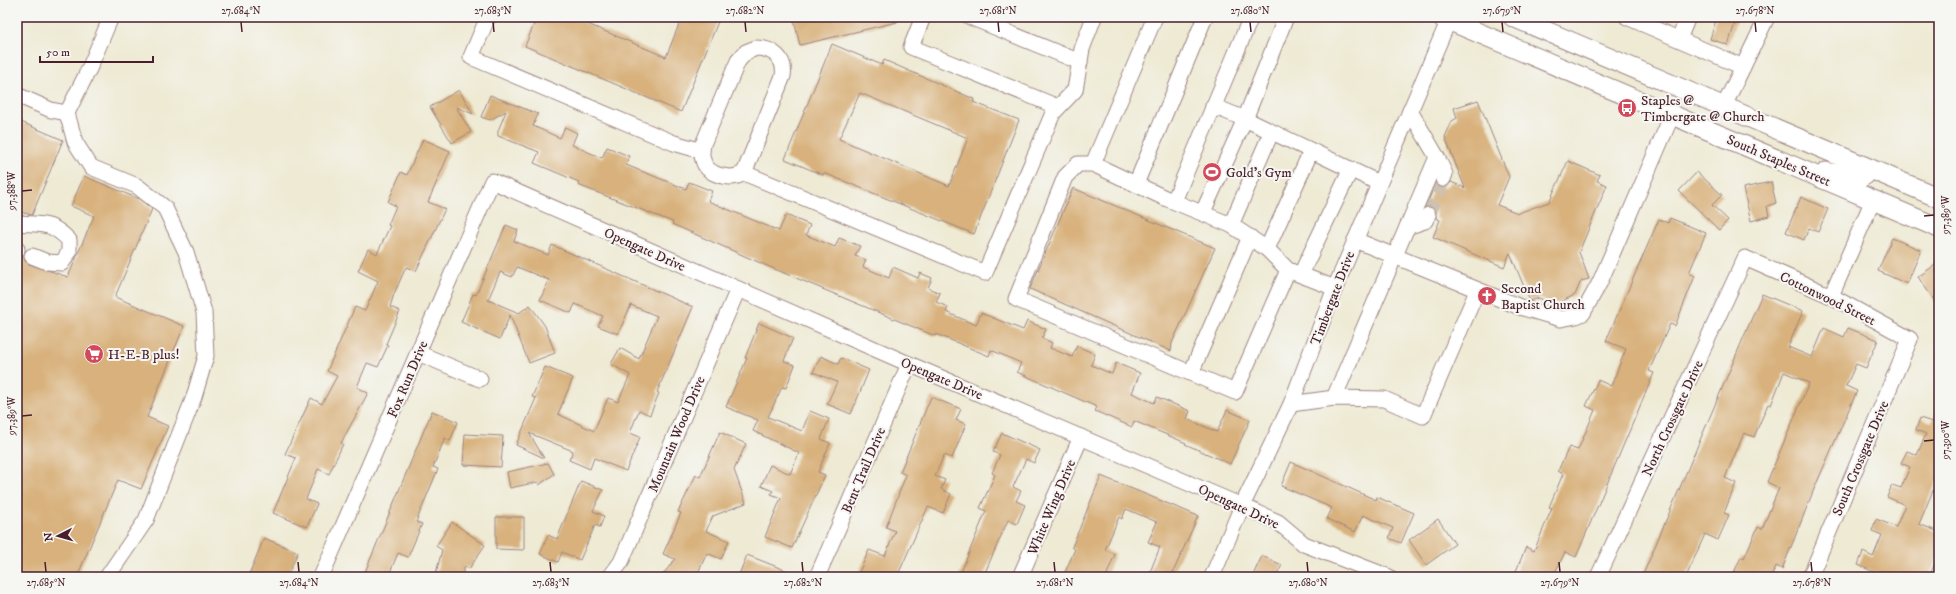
<svg xmlns="http://www.w3.org/2000/svg" width="1956" height="594" font-family="'IM FELL DW Pica',serif">
<style>
.building{fill:#d8b17c;fill-rule:evenodd}
.lines{fill:none;stroke-linecap:round;stroke-linejoin:round}
.minor-tunnel{stroke:#cdc1b2;stroke-width:15;stroke-dasharray:15 8;stroke-linecap:butt}
.minor-casing{stroke:#9c8480;stroke-width:17}
.major-casing{stroke:#9c8480;stroke-width:21}
.minor{stroke:#fff;stroke-width:15}
.major{stroke:#fff;stroke-width:19}
.ticks{fill:none;stroke:#4a1f2b;stroke-width:1.5}
.labels{text-anchor:middle;stroke-width:4;stroke-linejoin:round;paint-order:stroke}
.poi-label{font-size:14px;fill:#4a1f2b;stroke:#f6f6f2;text-anchor:start}
.street-label{font-size:14px;fill:#4a1f2b;stroke:#f6f6f2}
.neatline{fill:none;stroke:#4a1f2b;stroke-width:1.5}
.ticks-label{font-size:10px;text-anchor:middle;fill:#4a1f2b}
</style>
<rect width="100%" height="100%" fill="#f6f6f2"/>
<filter id="ink" filterUnits="userSpaceOnUse"><feTurbulence type="fractalNoise" baseFrequency=".025" numOctaves="2"/><feDisplacementMap in="SourceGraphic" scale="8" xChannelSelector="R" yChannelSelector="G"/><feConvolveMatrix kernelMatrix="1 2 1 2 8 2 1 2 1" color-interpolation-filters="sRGB"/></filter>
<filter id="wash" filterUnits="userSpaceOnUse"><feTurbulence type="fractalNoise" baseFrequency=".012" numOctaves="4" result="noise"/><feDisplacementMap in="SourceGraphic" scale="16" xChannelSelector="R" yChannelSelector="G"/><feGaussianBlur stdDeviation="0.9" result="paint"/><feColorMatrix in="noise" values="0 0 0 0 0 0 0 0 0 0 0 0 0 0 0 0 0 1.4 0 .05"/><feComposite in="paint" operator="in"/></filter>
<g filter="url(#wash)">
<rect width="100%" height="100%" fill="#eeead4"/>
<g id="blocks">
<g class="building">
<path d="M537 17H571L666 57 682 17H720L681 112 525 46Z"/>
<path d="M793 17H896L897 22 800 45Z"/>
<path d="M1717 17H1737L1728 45 1710 39Z"/>
<path d="M832 44 882 65 884 60 974 99 973 102 1019 120 974 234 824 173 823 175 785 159ZM860 93 968 138 949 186 839 139Z"/>
<path d="M459 90 473 114 456 107 471 132 452 143 430 107Z"/>
<path d="M490 95 538 114 533 126 560 138 565 127 577 133 572 145 602 158 607 147 629 156 626 165 686 189 689 182 712 191 708 201 779 231 786 215 810 225 806 235 835 247 839 238 860 246 855 256 866 260 863 267 889 278 893 267 918 278 920 273 932 278 928 288 940 293 936 302 948 307 946 312 976 325 981 313 1023 330 1027 321 1046 329 1042 338 1052 343 1050 348 1072 357 1077 346 1095 354 1091 365 1112 374 1116 363 1140 373 1132 393 1154 403 1157 397 1190 411 1187 419 1217 432 1227 410 1250 420 1230 464 1185 444 1186 443 1134 421 1132 427 1095 411 1097 407 1017 372 1021 363 991 350 989 356 936 334 935 336 765 265 672 224 673 222 578 185 579 182 534 163 539 152 498 136V131L506 111 490 120 481 117Z"/>
<path d="M1478 100 1509 177 1497 205 1518 213 1549 202 1568 161 1600 175 1597 181 1607 185 1579 252 1589 279 1581 281 1575 295 1553 305 1539 298 1530 301 1510 253 1504 267 1433 237 1440 220 1436 218 1435 210 1432 207H1426L1435 184 1439 187 1444 188 1451 182 1465 188 1445 137 1452 121 1457 118 1454 108Z"/>
<path d="M21 122 63 140 32 215 17 211V131Z"/>
<path d="M423 139 450 151 428 202 445 209 416 271 406 267 394 294 390 307 400 311 386 344 388 345 378 367 367 363 357 387 368 393 341 443 343 444 329 474 318 469 306 499 317 504 307 527 273 513 296 458 285 454 311 398 322 404 337 376 327 371 355 307 365 311 378 281 358 271 368 249 377 254 390 226 388 225 396 206 388 202 401 172 407 175Z"/>
<path d="M1697 172 1722 195 1712 205 1728 220 1719 230 1679 191Z"/>
<path d="M84 176 139 199 152 209 115 297 184 326 147 417 168 426 141 489 118 480 77 577H17V259L23 256 25 261 29 264 68 277 94 216 71 206Z"/>
<path d="M1771 182 1776 203 1767 206 1769 216 1751 221 1743 188Z"/>
<path d="M1073 188 1215 248 1172 343 1171 351 1030 289Z"/>
<path d="M1801 197 1828 209 1818 232 1809 228 1804 240 1786 232Z"/>
<path d="M1670 218 1706 233 1689 273 1695 276 1675 326 1670 324 1649 371 1654 373 1576 557 1565 552 1553 577H1530L1516 571 1526 547 1534 551 1552 508 1549 507 1563 474 1558 471 1569 447 1578 450 1595 410 1586 406 1598 380 1611 386 1626 349 1606 341 1659 219 1668 223Z"/>
<path d="M506 225 518 230 514 241 548 255 552 245 693 307 657 392 659 393 650 415 639 410 630 433 640 437 626 471 594 458 590 469 569 460 573 451 529 433 544 458 516 445 536 398 532 397 545 367 573 378 558 414 594 431 608 398 618 402 630 375 611 364 620 348 639 359 657 316 631 305 618 334 598 326 603 316 575 304 571 313 540 300 549 280 517 267 512 277 500 272 488 300 519 313 530 305 545 326 555 353 529 363 510 315 500 339 461 322 473 294 476 295Z"/>
<path d="M1892 238 1921 250 1907 284 1878 271Z"/>
<path d="M1939 262V307L1918 277Z"/>
<path d="M1762 294 1803 311 1788 347 1812 357 1824 328 1844 337 1848 328 1878 340 1866 368 1856 364 1846 386 1857 391 1814 489 1793 542 1782 569 1776 566 1771 577H1732L1741 557 1744 558 1758 527 1762 529 1779 488 1767 482 1809 383 1784 372 1771 405 1768 404 1754 437 1744 433 1725 478 1736 483 1724 513 1729 515 1718 540 1705 534 1686 577H1642Z"/>
<path d="M759 323 793 338 784 361 795 365 786 388 782 387 768 417 802 431 810 411 829 419 821 439 830 443 818 472 825 475 792 548 765 537 781 498 771 494 773 491 761 486 770 465 790 474 799 453 753 431 758 420 726 407 747 358H745Z"/>
<path d="M821 356 838 364 841 358 869 370 851 414 827 404 837 382 813 372Z"/>
<path d="M931 397 961 409 956 420 966 424 952 458 944 455 935 476 945 480 941 489 951 494 943 513 928 507 897 577H857L869 550 885 556 895 531 886 527 906 475 900 472Z"/>
<path d="M1939 406V476L1919 524 1939 532V554L1929 577H1886L1858 565 1863 552 1873 557 1882 535 1872 531 1876 519 1896 527 1905 505 1887 497 1892 485 1901 488 1910 467 1901 463 1907 451 1917 455 1926 434 1916 430 1920 418 1932 422Z"/>
<path d="M432 411 458 422 450 441 445 438 433 467 438 469 416 522 422 524 408 557 398 553 388 577H363Z"/>
<path d="M720 432 746 444 734 470 746 503 713 516 706 531 729 541 721 559 707 553 696 577H661L675 559 663 554 681 513 678 512 696 475 700 477Z"/>
<path d="M1002 433 1040 450 1034 463 1026 459 1013 487 1021 491 1016 501 1025 505 1017 524 1008 520 983 577H959L986 511 980 508 995 475 992 473 1000 455 993 452Z"/>
<path d="M465 434 503 436 501 467 463 465Z"/>
<path d="M1291 462 1376 500 1377 497 1414 513 1401 543 1389 538 1393 528 1363 515 1355 532 1327 519 1332 508 1281 486Z"/>
<path d="M548 463 554 474 539 485 538 482 510 488 507 472Z"/>
<path d="M1101 476 1198 516 1171 577H1148L1160 547 1148 542 1157 522 1126 509 1122 519 1119 517 1105 550 1115 554 1106 577H1063L1075 549 1072 547Z"/>
<path d="M581 481 603 490 593 511 604 516 600 527 595 525 580 560 562 552 558 562 540 554 548 535 557 539Z"/>
<path d="M496 517H524V550L496 549Z"/>
<path d="M1438 519 1455 544 1426 565 1409 540Z"/>
<path d="M452 522 485 545 469 569 465 566 461 577H435L442 550 436 546Z"/>
<path d="M264 538 298 552 287 577H248Z"/>
<path d="M747 555 800 576 799 577H738Z"/>
<path d="M1262 556 1282 565 1276 577H1252Z"/>
</g>
</g>
</g>
<g filter="url(#ink)">
<use href="#blocks" fill-opacity="0" stroke="#9c8480" stroke-width="1"/>
<g class="lines">
<path class="minor-tunnel" d="M1428 215 1443 179"/>
<defs>
<g id="minor">
<path d="M488 17 471 57 674 143 702 151"/>
<path d="M923 17 911 47 1058 107"/>
<path d="M970 17 1080 62"/>
<path d="M1627 17 1743 67"/>
<path d="M1679 39 1688 17"/>
<path d="M756 48C773 48 786 59 783 76L744 173C731 181 707 176 703 160 701 155 702 149 703 144L738 61 746 52Z"/>
<path d="M17 95 51 110 67 113 89 69 111 17"/>
<path d="M1213 106 1245 119 1379 183"/>
<path d="M1724 106 1767 17"/>
<path d="M67 113 75 142 91 167 137 186 165 208 186 252 204 312 206 356 194 397 146 520 107 577"/>
<path d="M1437 157 1445 174 1443 179"/>
<path d="M1093 164 1155 17"/>
<path d="M744 173 985 273 1053 113 1075 90 1082 49 1094 17"/>
<path d="M1136 184 1205 17"/>
<path d="M1174 201 1251 17"/>
<path d="M1203 212 1245 119 1286 17"/>
<path d="M17 223C42 225 50 221 69 240V252L62 263 47 262 32 256"/>
<path d="M1231 225 1271 133"/>
<path d="M1407 227 1425 221 1428 215"/>
<path d="M1355 240 1520 307 1561 319 1576 316 1583 313 1600 282 1672 115"/>
<path d="M17 249V250"/>
<path d="M1267 249 1311 151"/>
<path d="M1288 270 1235 392 1016 299 1065 177 1078 164H1093L1165 198 1231 225 1267 249 1288 270 1335 288"/>
<path d="M1301 274 1351 169"/>
<path d="M1831 296 1873 200"/>
<path d="M418 353 480 379"/>
<path d="M1191 373 1250 237"/>
<path d="M1334 398 1437 157 1410 111"/>
<path d="M1291 404 1334 398 1384 399 1423 416 1477 291"/>
<path d="M321 577 492 181 909 364 1242 506 1278 522 1304 544 1389 577"/>
<path d="M610 577 621 562 738 289"/>
<path d="M817 577 909 364"/>
<path d="M1020 577 1081 437"/>
<path d="M1212 577 1242 506 1291 404 1335 288 1450 17"/>
<path d="M1598 577 1745 258 1831 296 1910 339 1810 577"/>
</g>
<g id="major">
<path d="M1441 17 1939 228"/>
<path d="M1513 17 1939 198"/>
<path d="M1826 172 1860 178 1865 175 1870 169"/>
</g>
</defs>
<use href="#minor" class="minor-casing"/>
<use href="#major" class="major-casing"/>
<use href="#minor" class="minor"/>
<use href="#major" class="major"/>
</g>
</g>
<path class="ticks" d="M241 22 242 32M493 22 494 32M745 22 746 32M998 22 999 32M1250 22 1251 32M1502 22 1503 32M1755 22 1756 32M22 191 32 190M1924 216 1934 215M22 416 32 415M1924 441 1934 440M45 562 46 572M298 562 299 572M550 562 551 572M802 562 803 572M1054 562 1055 572M1307 562 1308 572M1559 562 1560 572M1811 562 1812 572"/>
<defs>
<symbol id="bus-disc" viewBox="-11 -11 22 22"><circle r="9.5" fill="#d1495b" stroke="#f6f6f2"/><path d="M-5-6H5V4H4V6H2V4H-2V6H-4V4H-5ZM-3.5-4V0h7V-4ZM-3.5 1.2v1.5H-2V1.2ZM2 1.2v1.5H3.5V1.2Z" fill="#fff"/></symbol>
<symbol id="stadium-disc" viewBox="-11 -11 22 22"><circle r="9.5" fill="#d1495b" stroke="#f6f6f2"/><path d="M0-5a6.5 5 0 1 0 0 10a6.5 5 0 1 0 0-10ZM-3.5-1.8h7v3.6h-7Z" fill="#fff"/></symbol>
<symbol id="church-disc" viewBox="-11 -11 22 22"><circle r="9.5" fill="#d1495b" stroke="#f6f6f2"/><path d="M-1.2-6h2.4v3.5h3.3v2.4h-3.3V6h-2.4V-.1h-3.3v-2.4h3.3Z" fill="#fff"/></symbol>
<symbol id="supermarket-disc" viewBox="-11 -11 22 22"><circle r="9.5" fill="#d1495b" stroke="#f6f6f2"/><path d="M-6-5.5h2.5l.6 2H6L4.5 2H-2.5L-4.4-4H-6ZM-1.5 3.2a1.3 1.3 0 1 0 .1 0ZM3 3.2a1.3 1.3 0 1 0 .1 0Z" fill="#fff"/></symbol>
</defs>
<g fill-rule="evenodd">
<use href="#bus-disc" x="1616" y="97" width="22" height="22"/>
<use href="#stadium-disc" x="1201" y="161" width="22" height="22"/>
<use href="#church-disc" x="1476" y="285" width="22" height="22"/>
<use href="#supermarket-disc" x="83" y="343" width="22" height="22"/>
</g>
<g class="labels">
<g class="poi-label">
<text x="1641" y="105">Staples @<tspan x="1641" dy="16">Timbergate @ Church</tspan></text>
<text x="1226" y="177">Gold's Gym</text>
<text x="1501" y="293">Second<tspan x="1501" dy="16">Baptist Church</tspan></text>
<text x="108" y="359">H-E-B plus!</text>
</g>
<g class="street-label">
<text transform="translate(1779 160) rotate(23)" y="5">South Staples Street</text>
<text transform="translate(645 249) rotate(24)" y="5">Opengate Drive</text>
<text transform="translate(1332 298) rotate(-69)" y="5">Timbergate Drive</text>
<text transform="translate(1828 298) rotate(26)" y="5">Cottonwood Street</text>
<text transform="translate(942 378) rotate(23)" y="5">Opengate Drive</text>
<text transform="translate(407 379) rotate(-67)" y="5">Fox Run Drive</text>
<text transform="translate(1672 418) rotate(-65)" y="5">North Crossgate Drive</text>
<text transform="translate(676 434) rotate(-67)" y="5">Mountain Wood Drive</text>
<text transform="translate(1860 458) rotate(-67)" y="5">South Crossgate Drive</text>
<text transform="translate(863 470) rotate(-67)" y="5">Bent Trail Drive</text>
<text transform="translate(1239 506) rotate(25)" y="5">Opengate Drive</text>
<text transform="translate(1051 507) rotate(-67)" y="5">White Wing Drive</text>
</g>
</g>
<rect width="1956" height="594" fill="none" stroke="#f6f6f2" stroke-width="44"/>
<g transform="translate(58 536) rotate(264)" stroke="#f6f6f2" stroke-width="3" paint-order="stroke">
<path d="M0-3L7 15L0 10L-7 15Z" fill="#4a1f2b"/>
<text y="-6" font-size="11" font-weight="bold" text-anchor="middle" fill="#4a1f2b">N</text>
</g>
<path d="M40 56v6h113v-6" fill="none" stroke="#4a1f2b" stroke-width="2"/>
<text x="46" y="56" font-size="12" fill="#4a1f2b" stroke="#f6f6f2" stroke-width="3" paint-order="stroke">50 m</text>
<rect x="22" y="22" width="1912" height="550" class="neatline"/>
<g class="ticks-label">
<text x="241" y="14">27.684°N</text>
<text x="493" y="14">27.683°N</text>
<text x="745" y="14">27.682°N</text>
<text x="998" y="14">27.681°N</text>
<text x="1250" y="14">27.680°N</text>
<text x="1502" y="14">27.679°N</text>
<text x="1755" y="14">27.678°N</text>
<text transform="translate(11 191) rotate(-90)" y="4">97.388°W</text>
<text transform="translate(1945 215) rotate(-90)" y="4">97.389°W</text>
<text transform="translate(11 416) rotate(-90)" y="4">97.389°W</text>
<text transform="translate(1945 440) rotate(-90)" y="4">97.390°W</text>
<text x="46" y="586">27.685°N</text>
<text x="299" y="586">27.684°N</text>
<text x="551" y="586">27.683°N</text>
<text x="803" y="586">27.682°N</text>
<text x="1055" y="586">27.681°N</text>
<text x="1308" y="586">27.680°N</text>
<text x="1560" y="586">27.679°N</text>
<text x="1812" y="586">27.678°N</text>
</g>
</svg>
